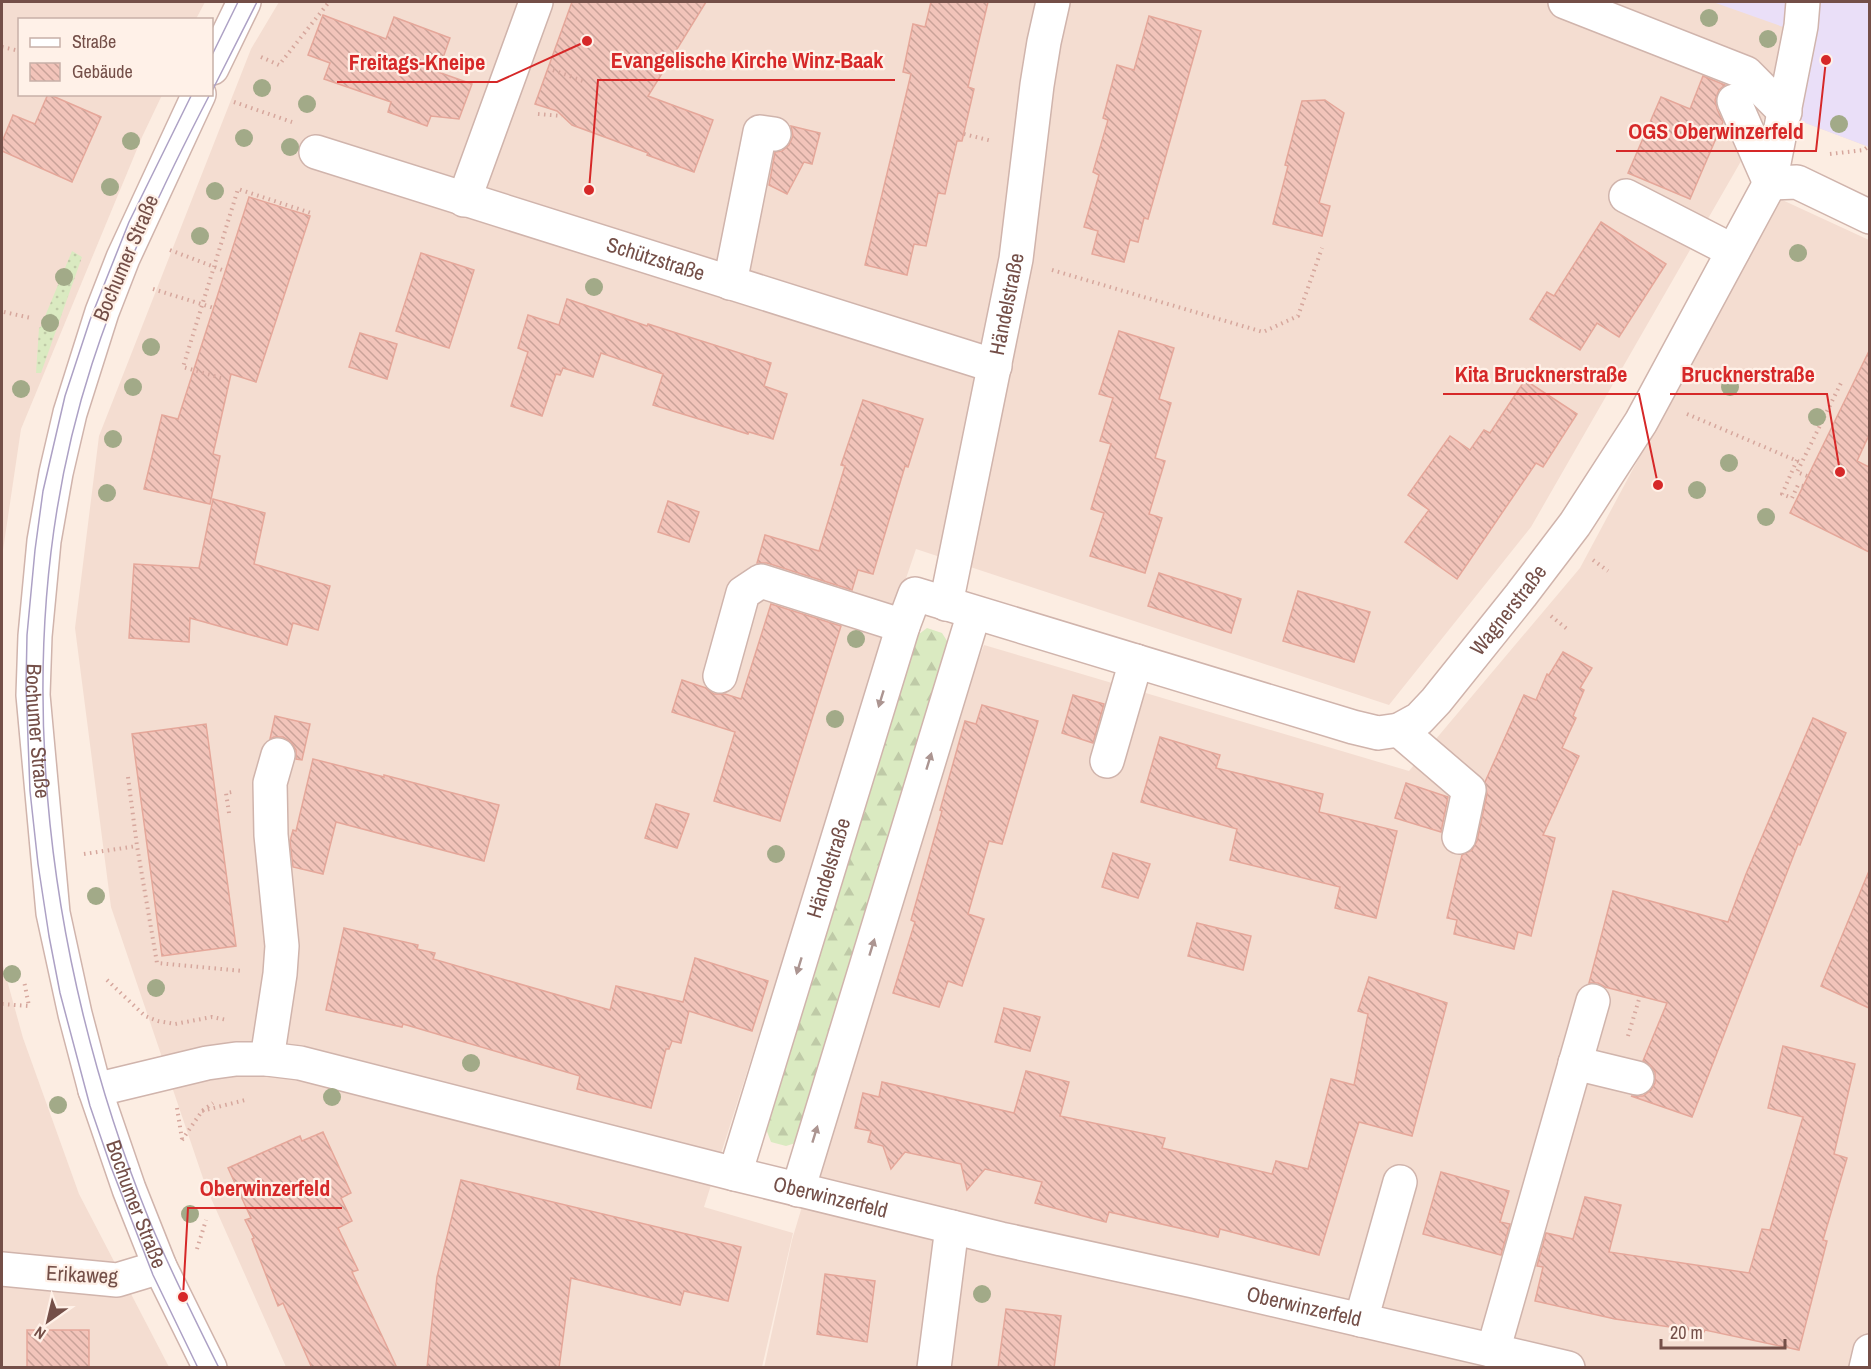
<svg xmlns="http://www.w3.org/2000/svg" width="1871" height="1369" font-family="'Archivo Narrow',sans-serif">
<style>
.residential{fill:#f4ddd1}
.education{fill:#eadff8}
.grass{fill:url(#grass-dots)}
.forest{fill:url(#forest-firs)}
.building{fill:url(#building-back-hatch);stroke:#e5a79a;stroke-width:1.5}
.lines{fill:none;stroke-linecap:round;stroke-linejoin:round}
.minor-casing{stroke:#d0b4ac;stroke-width:36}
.path{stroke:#d6a79d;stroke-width:4;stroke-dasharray:1.5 4.5;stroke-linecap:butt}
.minor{stroke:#fff;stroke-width:33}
.tram{stroke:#ada1c5;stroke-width:1.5}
.tree{fill:#a2aa88}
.oneway{fill:#ac9591}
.labels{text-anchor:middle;stroke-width:4.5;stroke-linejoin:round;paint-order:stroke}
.street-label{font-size:21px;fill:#744f48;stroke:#fff1e8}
.leader{fill:none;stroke:#d62828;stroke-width:2}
.callout-dot{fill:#d62828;stroke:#fff1e8;stroke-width:2}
.callout-label{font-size:22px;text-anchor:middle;font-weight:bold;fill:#d62828;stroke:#fff1e8;stroke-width:4.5;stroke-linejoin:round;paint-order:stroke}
</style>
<defs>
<pattern id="grass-dots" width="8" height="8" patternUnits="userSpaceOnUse" patternTransform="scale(1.5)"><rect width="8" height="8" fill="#daeac1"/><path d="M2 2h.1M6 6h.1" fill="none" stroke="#bfcaa7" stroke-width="1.8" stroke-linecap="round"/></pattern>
<pattern id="forest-firs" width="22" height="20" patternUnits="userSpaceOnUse" patternTransform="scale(1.5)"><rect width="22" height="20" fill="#daeac1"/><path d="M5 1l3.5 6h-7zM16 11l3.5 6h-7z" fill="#bfcaa7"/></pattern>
<pattern id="building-back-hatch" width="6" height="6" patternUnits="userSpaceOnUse" patternTransform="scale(1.5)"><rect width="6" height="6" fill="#f2c4ba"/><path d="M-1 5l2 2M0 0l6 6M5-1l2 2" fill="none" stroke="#c9a299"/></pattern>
</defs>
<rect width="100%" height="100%" fill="#fcede2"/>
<g class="residential">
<path d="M2 2H205L196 19 20 20V94L162 95 142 137 21 429 2 557Z"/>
<path d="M279 2H1869V147L1803 122 1778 93 1752 142 1531 527 1389 705 916 549 880 655 704 1207 793 1233 762 1367H286L206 1187 111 907 75 628 99 436 251 49Z"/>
<path d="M1778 198 1869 240V1367L764 1368 792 1240 918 818 984 645 1409 771 1580 568Z"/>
<path d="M2 962 23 1038 79 1194 169 1367H2Z"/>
</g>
<path class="education" d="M1713 2H1869V147L1803 122 1778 92 1786 28Z"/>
<path class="grass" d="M72 251 82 257 41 373H36L39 328 44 324 46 314Z"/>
<path class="forest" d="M927 628 942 633 949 644 802 1141 786 1146 771 1142 766 1129 915 637Z"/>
<g class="building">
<path d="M572 2H706L648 96 713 120 694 172 647 155 648 153 572 125 557 111 535 104Z"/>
<path d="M931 2H988L968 87 974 89 962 141H957L945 194 938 193 926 246 914 244 907 275 865 265 911 74 903 72 913 24 925 27Z"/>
<path d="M323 15 386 39 394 17 450 38 438 72 472 84 459 119 431 116 427 126 388 112 391 102 324 79 330 63 308 55Z"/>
<path d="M1149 16 1201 31 1148 219 1144 218 1138 242 1130 240 1124 262 1092 254 1098 231 1084 227 1099 175 1093 172 1108 120 1103 118 1117 65 1134 70Z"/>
<path d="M1703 76 1725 85 1719 90 1715 100 1717 109 1723 122 1690 199 1628 173 1661 97 1690 109Z"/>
<path d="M48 94 101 117 72 182 2 151V142L13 115 35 124Z"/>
<path d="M1325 100 1344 113 1319 203 1330 206 1322 236 1273 224 1288 166 1285 165 1302 101Z"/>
<path d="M791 126 820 133 812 164 804 162 787 194 769 185 775 152 782 151 789 145 793 136Z"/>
<path d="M249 197 310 216 256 382 231 374 213 454 220 456 210 504 144 489 162 415 178 419Z"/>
<path d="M1601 222 1666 264 1619 337 1597 323 1580 350 1530 319 1547 292 1554 296Z"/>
<path d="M421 253 474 270 449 348 396 331Z"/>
<path d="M567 299 647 326 648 324 771 363 764 386 787 394 773 439 749 432 748 434 653 405 663 374 601 353 593 377 563 368 560 375 556 374 542 416 511 406 528 352 518 348 528 315 559 325Z"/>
<path d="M1119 331 1174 348 1159 399 1171 403 1155 458 1165 461 1149 514 1162 518 1145 573 1090 556 1104 513 1091 509 1111 444 1100 441 1113 398 1099 394Z"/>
<path d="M360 333 397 344 387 379 349 367Z"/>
<path d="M1869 351V435L1857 461 1869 467V552L1790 513Z"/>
<path d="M1525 380 1577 414 1543 467 1536 463 1457 579 1405 542 1429 510 1408 495 1450 436 1470 450 1484 430 1490 433Z"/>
<path d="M863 400 923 419 908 467 905 466 873 574 858 570 852 590 767 563H757L765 535 819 551 845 466 841 465Z"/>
<path d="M213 499 265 513 254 564 330 586 318 630 293 623 287 645 190 618 189 642 129 638 134 564 199 568Z"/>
<path d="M668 501 699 512 689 542 658 532Z"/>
<path d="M1159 573 1241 599 1231 633 1148 606Z"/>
<path d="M1298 591 1370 612 1354 662 1283 641Z"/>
<path d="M771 604 841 626 780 821 714 801 735 732 672 712 682 680 706 688 714 694H725L741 699Z"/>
<path d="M1563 652 1592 668 1580 688 1584 690 1573 716 1576 718 1562 748 1579 756 1543 835 1555 838 1531 936 1518 932 1514 949 1454 934 1457 920 1447 918 1462 855 1472 850 1477 841 1487 794 1485 782 1524 695 1536 700 1547 674 1549 675Z"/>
<path d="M1073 695 1104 704 1093 743 1062 733Z"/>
<path d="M982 705 1038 721 1002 844 989 841 968 914 984 919 962 986 948 981 939 1007 893 993 915 922 911 920 942 811 940 810 965 721 976 724Z"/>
<path d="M275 716 310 724 302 760 296 759V750L291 742 283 737H274L270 739Z"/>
<path d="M1813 718 1846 733 1811 818 1800 845 1798 844 1692 1117 1631 1096H1643L1651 1090 1655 1083V1072L1650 1065 1643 1061 1667 1003 1605 987 1598 983H1589L1613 891 1728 922 1746 874Z"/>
<path d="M206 724 236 946 162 956 132 734Z"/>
<path d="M1160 737 1220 755 1216 768 1323 794 1319 812 1397 831 1376 918 1335 908 1340 887 1230 860 1237 829 1141 802Z"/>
<path d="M313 759 384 777V775L499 805 484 861 336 822 323 874 293 867 290 841 293 830 296 831Z"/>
<path d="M1406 783 1448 797 1441 832 1395 818Z"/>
<path d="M656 804 689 814 677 848 645 838Z"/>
<path d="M1113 853 1150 864 1138 898 1102 887Z"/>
<path d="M1869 871V1008L1821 986Z"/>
<path d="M1197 923 1251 936 1243 970 1188 956Z"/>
<path d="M344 928 418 945 417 949 435 953 433 959 610 1010 616 986 683 1002 695 958 768 981 752 1031 689 1011 681 1043 672 1041 669 1049H666L651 1108 577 1089 580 1076 403 1024 402 1027 326 1010Z"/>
<path d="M1369 977 1447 1003 1412 1136 1359 1122 1319 1255 1220 1229 1218 1237 1109 1212 1106 1222 1035 1203 1042 1182 985 1169 967 1190 961 1164 905 1152 891 1169 883 1146 868 1142 871 1131 855 1128 863 1093 879 1097 882 1082 1014 1113 1026 1071 1069 1082 1060 1116 1165 1138 1162 1148 1272 1174 1276 1161 1308 1169 1331 1079 1354 1085 1368 1014 1358 1011Z"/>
<path d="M1004 1008 1040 1017 1030 1051 995 1042Z"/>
<path d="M1783 1046 1855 1064 1834 1154 1847 1158 1823 1240 1827 1241 1799 1350 1705 1330 1704 1332 1615 1319 1535 1301 1543 1267 1537 1266 1546 1233 1573 1239 1585 1197 1621 1205 1609 1252 1749 1273 1762 1229 1770 1230 1803 1117 1768 1108Z"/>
<path d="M323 1132 351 1193 341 1198 352 1221 338 1228 358 1270 352 1272 397 1368H312L283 1303 278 1306 252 1239 254 1238 245 1220 251 1218 228 1168 300 1136 302 1141Z"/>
<path d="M1441 1172 1509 1191 1500 1222 1510 1224 1501 1255 1423 1234Z"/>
<path d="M461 1180 741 1247 728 1301 684 1291 680 1305 571 1278 559 1368H427L437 1277Z"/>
<path d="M825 1274 875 1281 867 1342 817 1334Z"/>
<path d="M1006 1309 1061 1316 1054 1368H998Z"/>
<rect x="27" y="1330" width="62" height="38"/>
</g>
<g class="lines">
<defs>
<g id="minor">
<path d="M1565 2 1746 73 1785 112"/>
<path d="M212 68 244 2"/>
<path id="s1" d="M199 94 123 258 102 312 70 413 56 473 44 541 35 636 33 695 53 913 75 1014 95 1090 129 1189 160 1267 210 1368"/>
<path d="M1734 101 1770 183"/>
<path id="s2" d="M316 152 995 366"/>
<path d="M1770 183 1797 182 1870 217"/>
<path d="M1626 196 1733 251"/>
<path d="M464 200 536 2"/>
<path d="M730 283 760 132 774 134"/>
<path id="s3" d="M946 604 1016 259 1037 85 1044 42 1053 2"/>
<path d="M720 676 743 593 761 581 903 626"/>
<path d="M1399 730 1469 790 1459 837"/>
<path d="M1107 761 1136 661"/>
<path d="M267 1059 280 974 282 946 271 835 270 783 278 755"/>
<path d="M1575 1063 1637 1078"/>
<path id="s4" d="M95 1090 207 1063 236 1059H267L300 1063 735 1174 1001 1239 1193 1281 1568 1368"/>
<path id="s5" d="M735 1174 903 626 915 594 1353 727 1378 733 1399 730 1419 719 1436 701 1521 595 1575 524 1641 422 1770 183 1801 26 1803 2"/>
<path d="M798 1190 974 613"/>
<path d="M2 1269 117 1280 160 1267"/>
<path d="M1361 1320 1400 1182"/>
<path d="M1493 1351 1593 1001"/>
<path d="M934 1368 952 1227"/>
<path d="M1866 1368 1870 1351"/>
</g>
</defs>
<use href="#minor" class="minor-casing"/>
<g class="path">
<path d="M2 47 20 51"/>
<path d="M261 57 279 65 329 2"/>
<path d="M553 70 583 81"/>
<path d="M234 102 292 122"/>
<path d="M538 114 562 116"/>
<path d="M964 134 992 141"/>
<path d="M1830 154 1864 150 1870 145"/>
<path d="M170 250 225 271"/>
<path d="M1052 270 1263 332 1298 316 1322 248"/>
<path d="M153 289 214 308"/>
<path d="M4 312 31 318"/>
<path d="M221 378 183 367 238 189 314 214"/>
<path d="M1687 414 1802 463"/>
<path d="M1797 460 1782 494 1792 498 1798 485 1803 486"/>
<path d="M1807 476 1797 472 1842 381"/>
<path d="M1593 560 1608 571"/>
<path d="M1551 616 1567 629"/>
<path d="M128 777 137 846 157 963 243 971"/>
<path d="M229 813 226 793 232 792"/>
<path d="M84 854 137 846"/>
<path d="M107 980 145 1016 158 1021 175 1024 212 1017 227 1020"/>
<path d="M2 1004 29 1006 24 981"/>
<path d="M1628 1036 1640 996"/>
<path d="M177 1108 182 1139"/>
<path d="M202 1111 245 1100"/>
<path d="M182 1140 202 1111 213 1103"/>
<path d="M197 1249 206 1220"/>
</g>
<use href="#minor" class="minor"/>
<g class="tram">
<path d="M212 55 238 2"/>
<path d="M212 91 257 2"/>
<path d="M192 94 129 222 90 320 65 396 43 491 35 550 27 635 26 686 30 791 38 864 49 936 60 993 90 1106 111 1167 153 1275 198 1368"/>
<path d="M210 94C165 181 122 271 92 364 3 639 43 958 150 1222 171 1272 195 1320 219 1368"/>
</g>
</g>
<g class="tree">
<circle cx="1709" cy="18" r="9"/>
<circle cx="1768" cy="39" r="9"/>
<circle cx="262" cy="88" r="9"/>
<circle cx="307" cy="104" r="9"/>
<circle cx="1839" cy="124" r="9"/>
<circle cx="244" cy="138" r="9"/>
<circle cx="131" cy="141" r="9"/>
<circle cx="290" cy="147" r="9"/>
<circle cx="110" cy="187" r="9"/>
<circle cx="215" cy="191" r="9"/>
<circle cx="200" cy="236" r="9"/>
<circle cx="1798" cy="253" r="9"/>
<circle cx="64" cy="277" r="9"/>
<circle cx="594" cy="287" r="9"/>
<circle cx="50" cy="323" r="9"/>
<circle cx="151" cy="347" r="9"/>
<circle cx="133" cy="387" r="9"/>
<circle cx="1730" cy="387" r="9"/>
<circle cx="21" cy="389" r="9"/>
<circle cx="1817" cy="417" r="9"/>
<circle cx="113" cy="439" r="9"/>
<circle cx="1729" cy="463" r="9"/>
<circle cx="1697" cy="490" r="9"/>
<circle cx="107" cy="493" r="9"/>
<circle cx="1766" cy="517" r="9"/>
<circle cx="856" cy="639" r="9"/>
<circle cx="835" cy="719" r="9"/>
<circle cx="776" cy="854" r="9"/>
<circle cx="96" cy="896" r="9"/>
<circle cx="12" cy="974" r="9"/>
<circle cx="156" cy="988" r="9"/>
<circle cx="471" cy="1063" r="9"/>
<circle cx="332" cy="1097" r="9"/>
<circle cx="58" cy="1105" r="9"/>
<circle cx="190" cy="1214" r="9"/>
<circle cx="982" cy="1294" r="9"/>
</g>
<defs><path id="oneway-solid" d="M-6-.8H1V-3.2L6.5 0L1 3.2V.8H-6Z" transform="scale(1.5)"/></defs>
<g class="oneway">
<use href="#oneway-solid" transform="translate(881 699) rotate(107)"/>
<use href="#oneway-solid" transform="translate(929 761) rotate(-73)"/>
<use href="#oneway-solid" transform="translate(872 947) rotate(-73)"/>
<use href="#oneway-solid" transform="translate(799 966) rotate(107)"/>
<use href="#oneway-solid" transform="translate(815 1134) rotate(-73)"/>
</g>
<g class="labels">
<g class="street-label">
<text transform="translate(126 258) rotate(-67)" y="7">Bochumer Straße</text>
<text dy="7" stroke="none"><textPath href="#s2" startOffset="356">Schützstraße</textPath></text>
<text dy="7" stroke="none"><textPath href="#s3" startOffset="306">Händelstraße</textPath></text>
<text dy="7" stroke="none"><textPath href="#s5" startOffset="1276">Wagnerstraße</textPath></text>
<text dy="7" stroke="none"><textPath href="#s1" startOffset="666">Bochumer Straße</textPath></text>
<text dy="7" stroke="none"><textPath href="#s5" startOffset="320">Händelstraße</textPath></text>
<text dy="7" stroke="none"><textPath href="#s4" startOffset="756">Oberwinzerfeld</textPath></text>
<text dy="7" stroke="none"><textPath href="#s1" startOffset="1152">Bochumer Straße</textPath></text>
<text transform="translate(82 1275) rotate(3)" y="7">Erikaweg</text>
<text dy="7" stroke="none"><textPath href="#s4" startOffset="1242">Oberwinzerfeld</textPath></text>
</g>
</g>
<path class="leader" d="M589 190L598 80H895M587 41L497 82H337M1826 60L1816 151H1616M1840 472L1827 394H1670M1658 485L1639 394H1443M183 1297L188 1208H342"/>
<g class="callout-dot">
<circle cx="589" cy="190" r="6"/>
<circle cx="587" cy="41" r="6"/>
<circle cx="1826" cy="60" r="6"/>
<circle cx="1840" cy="472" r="6"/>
<circle cx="1658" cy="485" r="6"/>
<circle cx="183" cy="1297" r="6"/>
</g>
<g class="callout-label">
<text x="747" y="68">Evangelische Kirche Winz-Baak</text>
<text x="417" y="70">Freitags-Kneipe</text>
<text x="1716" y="139">OGS Oberwinzerfeld</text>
<text x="1748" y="382">Brucknerstraße</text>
<text x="1541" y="382">Kita Brucknerstraße</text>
<text x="265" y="1196">Oberwinzerfeld</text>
</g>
<rect width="1871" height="1369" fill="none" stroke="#744f48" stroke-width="6"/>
<rect x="18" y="18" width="195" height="78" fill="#fff1e8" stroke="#c7b0a8" stroke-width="1.5"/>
<rect x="30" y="38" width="30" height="9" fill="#ffffff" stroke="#c7b0a8" stroke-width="1.5"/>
<text x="72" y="48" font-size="18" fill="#744f48">Straße</text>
<rect x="30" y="63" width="30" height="18" fill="url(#building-back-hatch)" stroke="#c7b0a8" stroke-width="1.5"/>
<text x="72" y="78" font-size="18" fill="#744f48">Gebäude</text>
<g transform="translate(48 1321) rotate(214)" stroke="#fff1e8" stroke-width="4.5" paint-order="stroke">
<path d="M0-4.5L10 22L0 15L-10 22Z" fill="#744f48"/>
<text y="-9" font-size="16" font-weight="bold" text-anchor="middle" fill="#744f48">N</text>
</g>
<path d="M1661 1339v9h124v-9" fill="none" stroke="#744f48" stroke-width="3"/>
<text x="1670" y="1339" font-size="18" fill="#744f48" stroke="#fff1e8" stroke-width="4.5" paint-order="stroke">20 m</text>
</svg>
